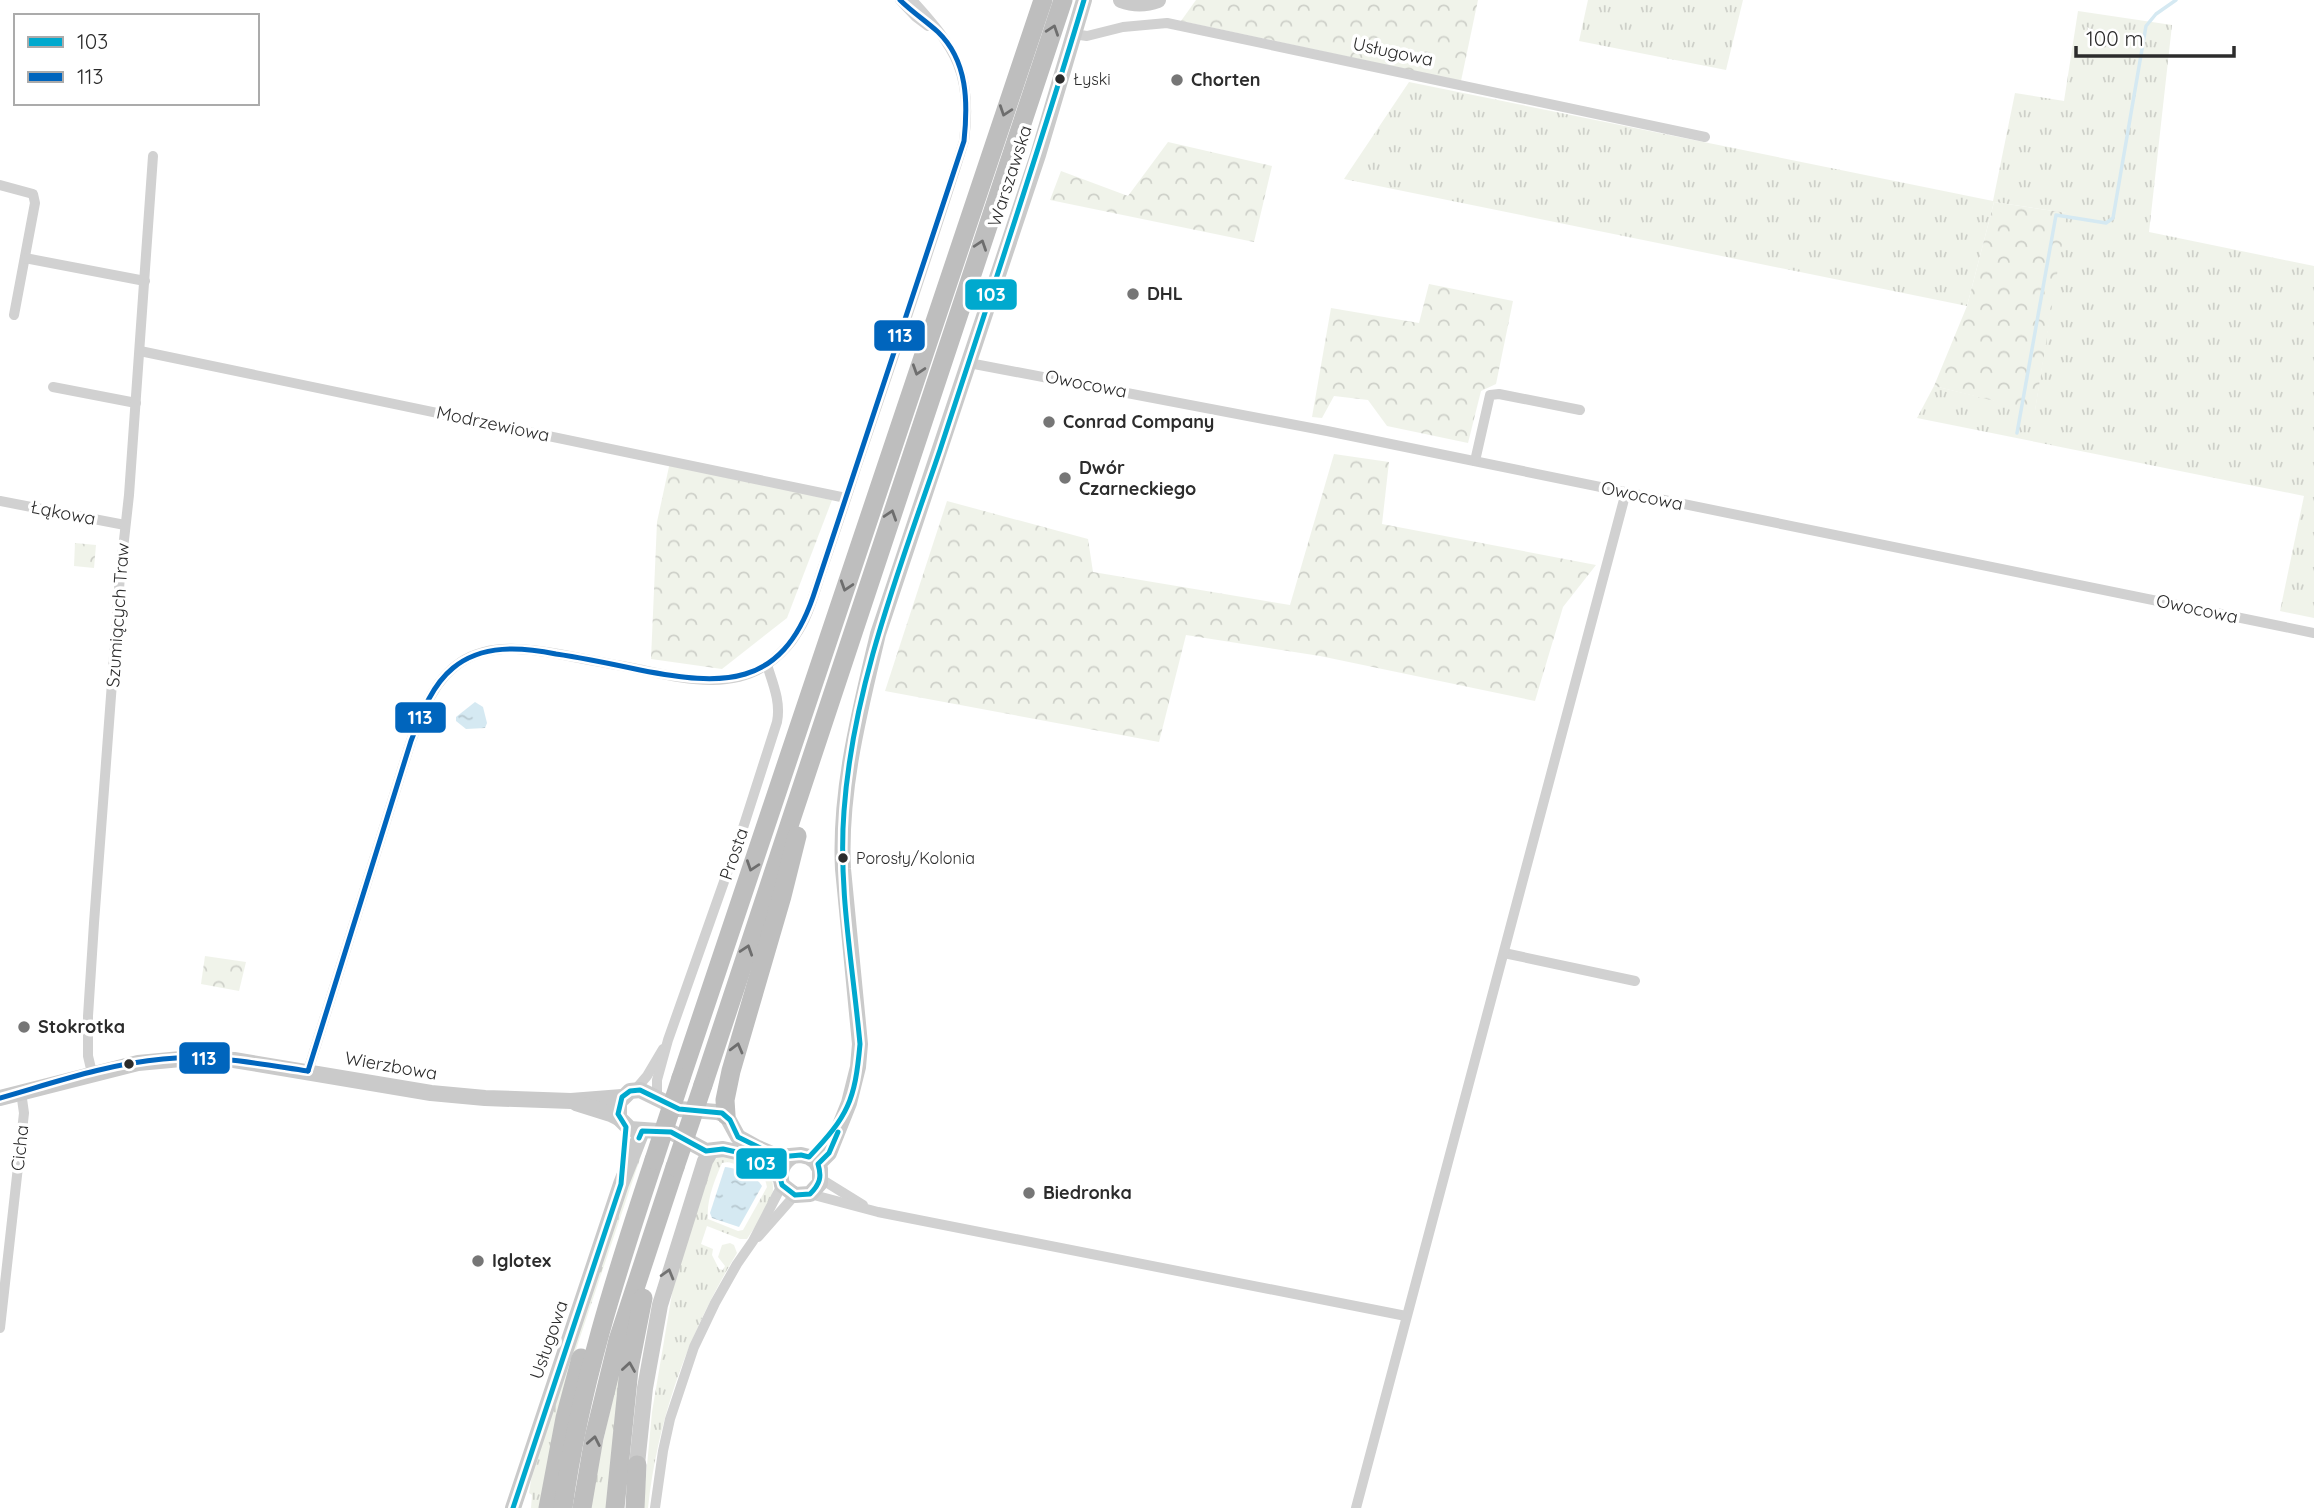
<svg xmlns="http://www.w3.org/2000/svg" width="2314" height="1508" font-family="Quicksand,sans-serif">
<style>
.grass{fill:url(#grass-tufts)}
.forest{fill:url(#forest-crowns)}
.water{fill:url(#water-ripples)}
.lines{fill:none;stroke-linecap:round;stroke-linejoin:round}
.stream{stroke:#d5e9f2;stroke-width:3.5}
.street{stroke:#d1d1d1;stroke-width:10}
.secondary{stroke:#cacaca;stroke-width:16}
.highway{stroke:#bebebe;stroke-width:19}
.highway-bridge{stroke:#bebebe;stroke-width:19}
.bus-1-casing{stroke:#fff;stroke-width:10}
.bus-2-casing{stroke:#fff;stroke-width:10}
.bus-1{stroke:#00a9ce;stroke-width:5}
.bus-2{stroke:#0065bd;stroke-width:5}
.oneway{stroke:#6e6e6e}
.oneway2{stroke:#737373}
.bus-dot{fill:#2c2c2c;stroke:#fff;stroke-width:2.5}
.poi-dot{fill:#767676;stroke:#fff;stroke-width:2.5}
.labels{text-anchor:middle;stroke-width:7;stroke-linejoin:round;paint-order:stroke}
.bus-label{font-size:16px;fill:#2c2c2c;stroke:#fff;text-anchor:start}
.street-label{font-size:18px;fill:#2c2c2c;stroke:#fff}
.poi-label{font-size:18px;font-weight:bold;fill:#2c2c2c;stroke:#fff;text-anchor:start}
.line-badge{stroke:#fff;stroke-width:2.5}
.badge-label{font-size:19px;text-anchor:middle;font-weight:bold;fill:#fff}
</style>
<defs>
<pattern id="grass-tufts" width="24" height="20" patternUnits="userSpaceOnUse" patternTransform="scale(1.75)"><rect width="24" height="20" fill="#f0f3ea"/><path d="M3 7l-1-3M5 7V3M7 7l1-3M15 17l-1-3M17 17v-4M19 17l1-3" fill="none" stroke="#ced0c9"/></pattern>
<pattern id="forest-crowns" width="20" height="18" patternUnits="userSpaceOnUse" patternTransform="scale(1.75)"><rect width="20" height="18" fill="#f0f3ea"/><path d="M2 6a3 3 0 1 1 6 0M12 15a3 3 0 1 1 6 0" fill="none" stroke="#ced0c9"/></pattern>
<pattern id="water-ripples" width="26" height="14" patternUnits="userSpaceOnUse" patternTransform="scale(1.75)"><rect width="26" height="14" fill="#d5e9f2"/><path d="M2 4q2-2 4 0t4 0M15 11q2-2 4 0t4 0" fill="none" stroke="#b7c8d0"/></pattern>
</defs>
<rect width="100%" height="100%" fill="#fff"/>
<g class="grass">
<path d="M1588 0H1743L1726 70 1579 41Z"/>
<path d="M2078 11 2172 25 2149 232 2314 266V618L2280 611 2304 496 1917 418 1934 386 2035 410 2066 213 1994 202 1967 306 1344 179 1409 82 1993 201 2015 93 2064 101Z"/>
<path d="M646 1141 570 1367 540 1508H531L532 1495 529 1493 533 1467 640 1146Z"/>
<path d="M723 1153 740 1161 738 1165 728 1162 722 1163C715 1179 706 1201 708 1219L738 1231 743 1230 767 1187 765 1179 743 1169 746 1164 755 1168H763C788 1189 760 1218 747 1239H740L707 1226 701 1244 713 1249 712 1255 719 1269 723 1270 725 1266 718 1257 722 1245 730 1243 734 1245 737 1253C689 1332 658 1416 648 1508H643L652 1412 676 1270 713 1161Z"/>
<path d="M626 1339 608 1508H589L590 1500Z"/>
</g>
<g class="forest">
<path d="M1196 0H1478L1461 81 1181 21Z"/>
<path d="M1168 142 1272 166 1254 242 1050 200 1061 171 1128 196Z"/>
<path d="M1994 202 2067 213 2035 411 1934 386 1967 306Z"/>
<path d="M1429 284 1513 301 1496 384 1481 391 1468 443 1387 426 1368 400 1334 396 1322 418 1312 417 1331 308 1419 323Z"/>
<path d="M1334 454 1389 462 1382 524 1596 565 1563 607 1535 701 1320 656 1186 635 1159 742 885 691 947 501 1088 539 1093 572 1290 605Z"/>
<path d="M670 462 832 500 787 618 722 669 651 659 657 522Z"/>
<path d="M75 543 96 545 94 568 74 566Z"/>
<path d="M205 956 246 962 239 991 201 984Z"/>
</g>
<g class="water">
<path d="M475 702 483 707 487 723 485 728 466 729 456 721V717Z"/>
<path d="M725 1167C737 1168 756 1176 762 1186L739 1227 712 1218 710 1213Z"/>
</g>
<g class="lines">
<path class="stream" d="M2017 433 2056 215 2106 223 2113 218 2146 26 2156 14 2176 0"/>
<g class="street">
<path d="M900 0 916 17 928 26"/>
<path d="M1073 34 1087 36 1123 27 1167 23 1705 137"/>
<path d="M0 185 33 194 35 203 14 315"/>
<path d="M25 258 145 281"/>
<path d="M140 351 846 498"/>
<path d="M969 363 1327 431 2314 633"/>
<path d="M53 387 136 403"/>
<path d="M1475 461 1490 395 1499 394 1580 410"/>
<path d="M0 501 125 525"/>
<path d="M1504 953 1635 981"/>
<path d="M308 1071 411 741C422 713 434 679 461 662 491 642 531 649 564 655 588 660 612 664 637 669 682 678 734 692 773 660 781 653 790 645 795 636 808 618 814 594 821 573 833 538 845 503 856 468 893 359 930 250 964 141 973 75 956 48 912 0"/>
<path d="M92 1073 88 1056V1016L94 923 120 576 129 495 153 156"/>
<path d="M635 1090 647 1076 663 1049"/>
<path d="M657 1098V1080L668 1040 743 828 777 722C781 702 773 684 767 665"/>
<path d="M821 1179 863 1205"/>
<path d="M810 1194 878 1212 1406 1316"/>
<path d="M758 1237 795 1195"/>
<path d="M0 1328 24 1113 21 1092"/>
<path d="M655 1508 663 1451 670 1419 694 1347 715 1303 737 1264 753 1241 782 1185"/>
<path d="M1356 1508 1626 492"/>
</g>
<g class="secondary">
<path d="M1121 0C1134 5 1145 5 1158 0"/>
<path d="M0 1098 138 1063 192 1058 234 1060 431 1093 485 1098 571 1101 622 1097"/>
<path d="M576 1103 611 1114 619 1118"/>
<path d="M818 1164 829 1153 849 1103 858 1067 860 1044 843 869C839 790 860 710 878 634L1038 155 1084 0"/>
<path d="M780 1177 762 1162 741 1153 723 1149 706 1151 671 1132 630 1129 619 1118V1102L630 1091 640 1090 679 1109 717 1112 726 1115 738 1137 756 1147 779 1157 801 1155 809 1157 815 1161 820 1169V1183L810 1194 795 1195 782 1185C779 1173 781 1163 793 1156"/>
<path d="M636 1474 645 1388 660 1305 705 1161 711 1151"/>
<path d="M513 1508 621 1184 642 1131"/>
</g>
<g class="highway">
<path d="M681 1078 1043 0"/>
<path d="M703 1085 1063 0"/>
<path d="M726 1115 725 1100 731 1071 782 896 797 836"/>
<path d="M548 1508 565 1418 581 1358"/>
<path d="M563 1508C579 1389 616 1274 654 1160"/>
<path d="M582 1508 594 1438 618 1340 675 1167"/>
<path d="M615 1508 629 1369 643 1298"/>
<path d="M635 1508 637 1465"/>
</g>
<g class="highway-bridge">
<path d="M654 1160 681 1078"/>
<path d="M675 1167 703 1085"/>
</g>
<defs>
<g id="bus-1">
<path d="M639 1138 642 1131 671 1132 706 1151 723 1149 741 1153 772 1169 780 1177 782 1185 795 1195 810 1194C820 1184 822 1177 818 1164L829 1153 838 1132"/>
<path d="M513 1508 621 1184 626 1127 618 1114 622 1097 630 1091 640 1090 679 1109 722 1113 730 1120 738 1137 779 1157 801 1155 809 1157C848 1116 855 1101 860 1044 853 967 838 888 844 811 853 686 900 568 940 450 989 300 1039 151 1084 0"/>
</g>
<g id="bus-2">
<path d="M308 1071 411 741C421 715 431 686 453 668 482 644 521 647 556 654 584 658 612 664 640 670 722 686 781 689 813 597L964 141C968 103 968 61 938 32 926 21 912 12 900 0"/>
<path d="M0 1098C53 1083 107 1064 163 1059 211 1054 260 1064 308 1071"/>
</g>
</defs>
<use href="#bus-1" class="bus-1-casing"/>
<use href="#bus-2" class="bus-2-casing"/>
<use href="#bus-1" class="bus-1"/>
<use href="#bus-2" class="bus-2"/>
</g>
<defs><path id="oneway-chevron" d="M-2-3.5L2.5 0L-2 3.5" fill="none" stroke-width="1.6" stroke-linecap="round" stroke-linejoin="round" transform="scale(1.75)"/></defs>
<g class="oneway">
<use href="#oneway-chevron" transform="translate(1053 30) rotate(-71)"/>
<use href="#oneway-chevron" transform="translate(1005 111) rotate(109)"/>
<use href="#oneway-chevron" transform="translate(981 245) rotate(-71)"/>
<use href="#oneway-chevron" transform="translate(918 370) rotate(108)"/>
<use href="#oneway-chevron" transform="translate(891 515) rotate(-72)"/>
<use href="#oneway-chevron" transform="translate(846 586) rotate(108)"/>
<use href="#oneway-chevron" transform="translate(752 866) rotate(109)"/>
<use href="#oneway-chevron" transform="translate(747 950) rotate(-72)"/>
<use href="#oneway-chevron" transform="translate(737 1048) rotate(-75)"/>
<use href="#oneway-chevron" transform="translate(629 1367) rotate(-81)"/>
<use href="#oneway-chevron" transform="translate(594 1441) rotate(-79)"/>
</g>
<use class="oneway2" href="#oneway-chevron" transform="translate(668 1274) rotate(-74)"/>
<g class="bus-dot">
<circle cx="1060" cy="79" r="6"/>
<circle cx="843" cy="858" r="6"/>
<circle cx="129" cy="1064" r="6"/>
</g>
<g class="poi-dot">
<circle cx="1177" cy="80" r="7"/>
<circle cx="1133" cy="294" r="7"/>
<circle cx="1049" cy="422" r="7"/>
<circle cx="1065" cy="478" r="7"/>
<circle cx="24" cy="1027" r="7"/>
<circle cx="1029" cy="1193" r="7"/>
<circle cx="478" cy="1261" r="7"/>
</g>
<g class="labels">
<g class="bus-label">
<text x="1073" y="85">Łyski</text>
<text x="856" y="864">Porosły/Kolonia</text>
</g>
<g class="street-label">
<text transform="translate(1393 52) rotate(12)" y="6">Usługowa</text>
<text transform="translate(1010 176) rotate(-72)" y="6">Warszawska</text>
<text transform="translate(1086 384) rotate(11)" y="6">Owocowa</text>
<text transform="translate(493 424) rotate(12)" y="6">Modrzewiowa</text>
<text transform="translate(1642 496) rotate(12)" y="6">Owocowa</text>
<text transform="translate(63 513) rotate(11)" y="6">Łąkowa</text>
<text transform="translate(2197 609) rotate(12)" y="6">Owocowa</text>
<text transform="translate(118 615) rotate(-86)" y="6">Szumiących Traw</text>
<text transform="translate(734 854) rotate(-71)" y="6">Prosta</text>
<text transform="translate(391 1066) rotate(10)" y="6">Wierzbowa</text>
<text transform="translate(20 1148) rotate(-84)" y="6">Cicha</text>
<text transform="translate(549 1340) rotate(-71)" y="6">Usługowa</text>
</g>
<g class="poi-label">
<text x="1191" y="86">Chorten</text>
<text x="1147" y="300">DHL</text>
<text x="1063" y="428">Conrad Company</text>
<text x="1079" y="474">Dwór<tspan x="1079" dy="21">Czarneckiego</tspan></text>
<text x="38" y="1033">Stokrotka</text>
<text x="1043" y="1199">Biedronka</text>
<text x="492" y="1267">Iglotex</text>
</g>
</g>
<g class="line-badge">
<rect x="964" y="278" width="54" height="33" rx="7" fill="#00a9ce"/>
<rect x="873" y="319" width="53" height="33" rx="7" fill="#0065bd"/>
<rect x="394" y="701" width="53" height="33" rx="7" fill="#0065bd"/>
<rect x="178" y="1041" width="53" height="34" rx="7" fill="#0065bd"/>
<rect x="735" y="1147" width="53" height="33" rx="7" fill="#00a9ce"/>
</g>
<g class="badge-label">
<text x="991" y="301">103</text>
<text x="900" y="342">113</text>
<text x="420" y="724">113</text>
<text x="204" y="1065">113</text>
<text x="761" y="1170">103</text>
</g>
<rect x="14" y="14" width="245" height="91" fill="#ffffff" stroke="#ababab" stroke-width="2"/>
<rect x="28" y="37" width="35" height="10" fill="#00a9ce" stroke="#ababab" stroke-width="2"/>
<text x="77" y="49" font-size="21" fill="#2c2c2c">103</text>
<rect x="28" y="72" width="35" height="10" fill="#0065bd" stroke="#ababab" stroke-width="2"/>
<text x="77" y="84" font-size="21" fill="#2c2c2c">113</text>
<path d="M2076 46v10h158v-10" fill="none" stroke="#2c2c2c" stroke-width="3.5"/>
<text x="2086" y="46" font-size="21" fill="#2c2c2c" stroke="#ffffff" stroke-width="5" paint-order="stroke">100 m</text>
</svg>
